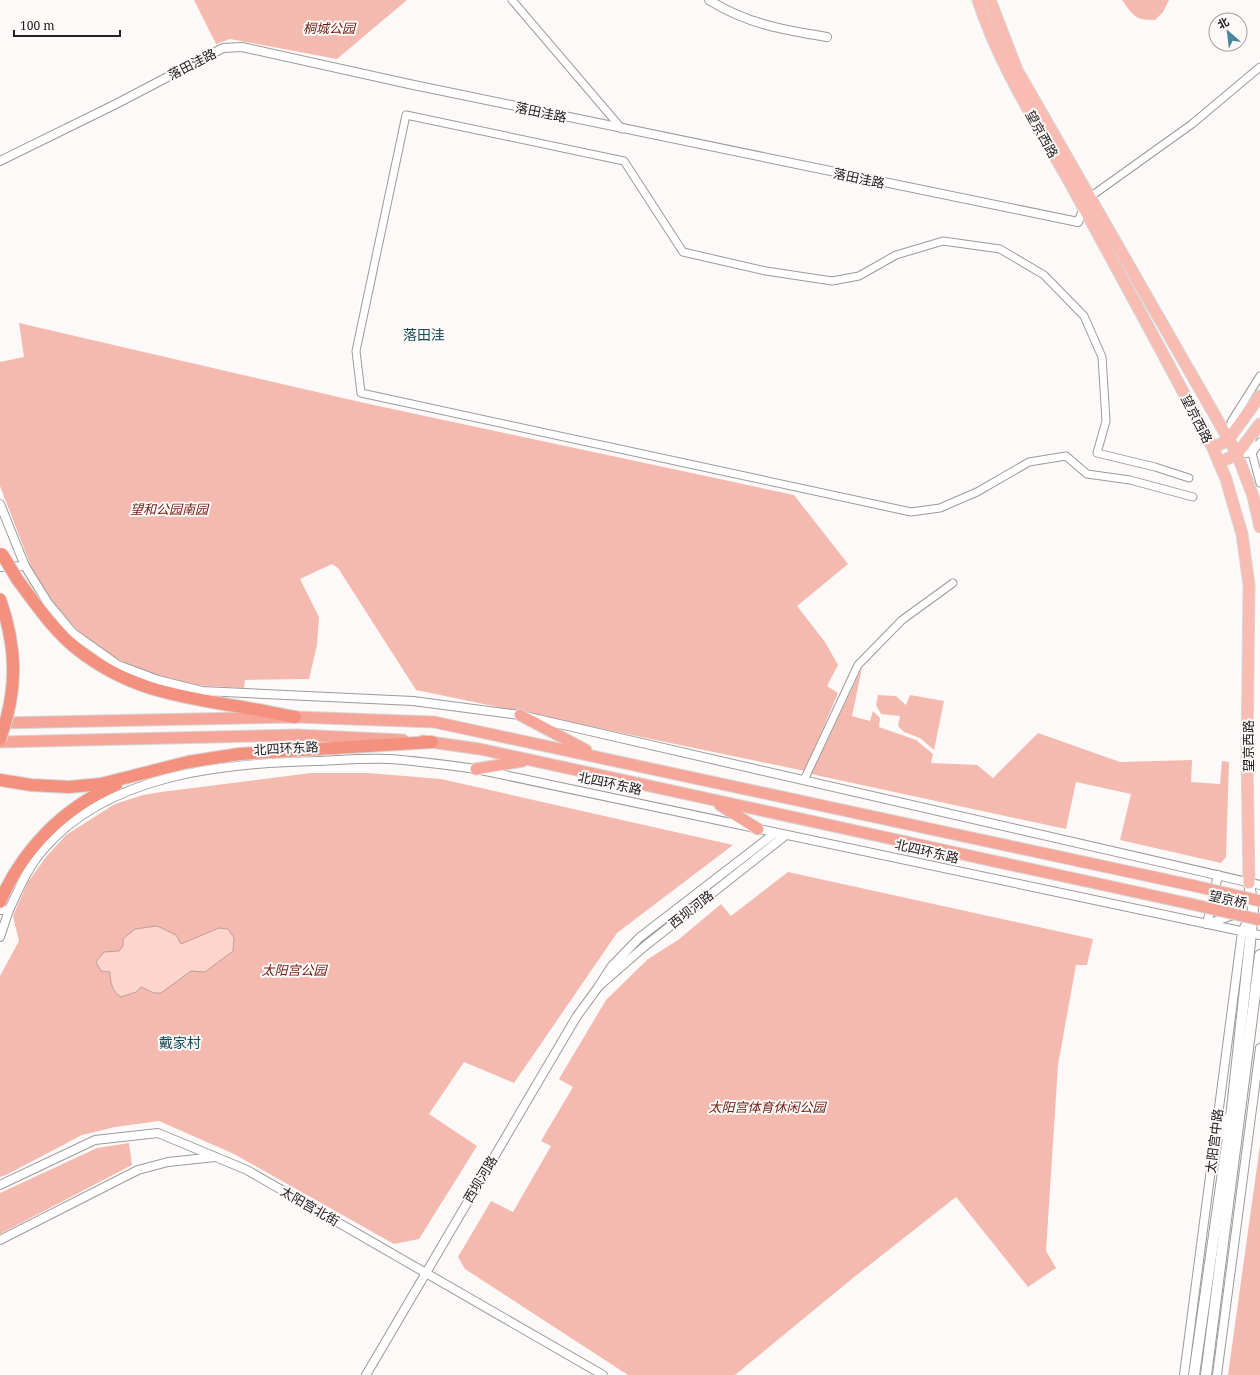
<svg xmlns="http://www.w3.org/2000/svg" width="1260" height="1375" font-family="'Noto Serif','Noto Sans SC',serif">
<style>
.green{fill:#f5baaf}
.water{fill:#fed5cd;stroke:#bc9f99}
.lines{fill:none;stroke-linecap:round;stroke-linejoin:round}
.minor-casing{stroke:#9e9a9a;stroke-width:9}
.tertiary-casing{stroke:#9e9a9a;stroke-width:10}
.secondary-casing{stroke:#9e9a9a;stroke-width:12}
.primary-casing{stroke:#d7d7d7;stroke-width:13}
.trunk-casing{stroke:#d7d7d7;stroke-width:13}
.motorway-casing{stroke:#d7d7d7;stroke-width:14}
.minor{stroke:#fff;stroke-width:7}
.tertiary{stroke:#fff;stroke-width:8}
.secondary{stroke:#fff;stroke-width:10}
.primary{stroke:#f8bcb2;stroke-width:11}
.trunk{stroke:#f6a698;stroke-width:11}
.motorway{stroke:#f4907e;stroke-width:12}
.trunk-bridge-casing{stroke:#d7d7d7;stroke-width:13;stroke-linecap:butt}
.motorway-bridge-casing{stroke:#d7d7d7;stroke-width:14;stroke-linecap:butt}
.trunk-bridge{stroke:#f6a698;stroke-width:11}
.motorway-bridge{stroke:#f4907e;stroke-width:12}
.labels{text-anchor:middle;stroke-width:4;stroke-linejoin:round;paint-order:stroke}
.park-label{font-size:13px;font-style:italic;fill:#6f1b0f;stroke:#fcf9f8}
.street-label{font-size:13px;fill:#222020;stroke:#fcf9f8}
.neighbourhood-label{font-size:14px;fill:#124a57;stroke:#fcf9f8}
</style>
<rect width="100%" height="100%" fill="#fcf9f8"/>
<g class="green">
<path d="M194 0H407L337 59 230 39 216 44Z"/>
<path d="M1122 0H1169L1163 12 1155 20C1134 20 1134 16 1122 0Z"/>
<path d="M19 323 360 402 794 495 848 564 797 606 825 642 838 665 827 686 838 693 805 771 416 690 338 568 332 564 300 579 319 617 317 645 309 679 245 680 244 688 192 685 156 677 116 658 82 635 54 603 32 569 0 486V362L24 357Z"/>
<path d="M862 668 852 716 870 721 873 711 880 718 879 727 916 740 933 754 931 763 977 765 993 778 1038 733 1120 762 1192 760 1191 782 1220 784 1222 761 1229 762 1226 857 1221 863 1120 840 1131 794 1076 782 1066 829 811 774Z"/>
<path d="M878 695 896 696 906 705 910 695 944 701 934 750 920 738 904 732 898 726 900 716 881 714 876 705Z"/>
<path d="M311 773H368L441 779 733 845 617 933 514 1083 464 1062 429 1114 477 1146 419 1239 394 1244 234 1154 159 1121 115 1127 82 1135 6 1175 0 1177V976L19 941 13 916 28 882 46 857 66 835 115 804 143 795 161 792Z"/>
<path d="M788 872 1093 939 1087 965H1076L1058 1065 1046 1251 1056 1268 1028 1287 956 1197 853 1278 735 1375H628L465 1269 458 1257 491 1201 513 1212 551 1146 541 1141 573 1087 559 1079 606 1000 648 959 678 940 721 904 731 916Z"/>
<path d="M129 1143 132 1165 0 1234V1193L97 1148Z"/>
<path d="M1260 1145V1375H1228Z"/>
</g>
<path class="water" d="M157 926 176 935 181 944 219 928 228 929 234 938 233 951 205 972 191 971 161 993H154L141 987 136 992 121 997C112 992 110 981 110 972L101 971 96 962 104 952 119 951 123 946V939L135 929Z"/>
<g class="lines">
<defs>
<g id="minor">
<path d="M512 0 622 129"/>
<path d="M1090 197 1192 124 1260 67"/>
<path d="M1229 435 1231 422 1260 376"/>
<path d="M1252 436V453L1260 483"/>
<path d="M1237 454 1252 453 1260 442"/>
<path d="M1189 478 1155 467 1097 453 1106 421 1102 357 1084 316 1044 275 1000 249 943 241 896 255 859 276 832 281 766 271 683 252 624 161 406 115 356 351 361 393 911 512 940 508 977 492 1029 462 1066 456 1087 474 1130 480 1193 497"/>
<path d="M804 780 858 665 902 620 953 583"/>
</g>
<g id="tertiary">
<path d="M709 0C747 24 784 30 827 37"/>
<path d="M0 161 116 104 223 48 242 47 409 84 1078 222 1085 206"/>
<path d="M0 504 25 566 48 603 73 633 118 665 158 680 202 691 413 701 520 715 1260 885"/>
<path d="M0 567 25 566"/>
<path d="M775 833 639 938 611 967 599 986 645 946 786 835"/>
<path d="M0 910H9C19 889 28 867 43 850 107 774 224 763 317 761 340 760 365 758 389 759 418 761 447 765 476 769L1260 935"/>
<path d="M1207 924 1236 914"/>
<path d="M1207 924 1218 875"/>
<path d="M0 937 9 910"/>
<path d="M1217 1141 1229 1116"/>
<path d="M0 1185 95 1140 158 1133 247 1170 603 1375"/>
<path d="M0 1240 138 1170 168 1162 215 1157"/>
<path d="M366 1375 541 1077 577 1016 599 986"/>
<path d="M1184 1375 1242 932 1251 913"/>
<path d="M1217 1375 1260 1048"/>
</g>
<g id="secondary">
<path d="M1194 1375 1232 1109 1251 933 1253 909 1249 883"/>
<path d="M1206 1375 1260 955"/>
</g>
<g id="primary">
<path d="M978 0C999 65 1036 122 1069 181 1118 270 1166 359 1213 448L1226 479 1234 507 1242 534 1249 585 1247 756 1249 883"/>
<path d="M990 0 1017 70 1237 454 1253 496 1260 527"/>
<path d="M1213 448 1228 440 1260 396"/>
<path d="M1219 463 1237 454 1260 424"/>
</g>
<g id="trunk">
<path d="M520 715 586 750"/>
<path d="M0 723 295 717 434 722 1195 886"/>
<path d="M423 741 480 749 1191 904"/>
<path d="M0 742 297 735 403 740"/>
<path d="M476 769 523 761"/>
<path d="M720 805 758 829"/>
</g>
<g id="motorway">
<path d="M17 579C35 603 53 630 77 649 125 687 170 695 229 705 251 708 273 713 295 717"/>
<path d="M0 780 31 785 69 787 101 784 188 762 239 754 432 742"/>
<path d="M0 902C22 850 63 808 116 785"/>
</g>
</defs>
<use href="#minor" class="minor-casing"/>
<use href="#tertiary" class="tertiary-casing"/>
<use href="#secondary" class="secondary-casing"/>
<use href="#primary" class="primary-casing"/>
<use href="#trunk" class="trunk-casing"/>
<use href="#motorway" class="motorway-casing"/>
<use href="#minor" class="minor"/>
<use href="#tertiary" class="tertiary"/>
<use href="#secondary" class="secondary"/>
<use href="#primary" class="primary"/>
<use href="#trunk" class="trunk"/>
<use href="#motorway" class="motorway"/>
<defs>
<g id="trunk-bridge">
<path d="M1195 886 1260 901"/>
<path d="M1191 904 1260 920"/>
</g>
<g id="motorway-bridge">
<path d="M2 554 17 579"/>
<path d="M0 599C17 648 18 690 0 739"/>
</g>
</defs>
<use href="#trunk-bridge" class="trunk-bridge-casing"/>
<use href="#motorway-bridge" class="motorway-bridge-casing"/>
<use href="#trunk-bridge" class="trunk-bridge"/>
<use href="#motorway-bridge" class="motorway-bridge"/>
</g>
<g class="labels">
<g class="park-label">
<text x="329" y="33">桐城公园</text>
<text x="169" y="514">望和公园南园</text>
<text x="294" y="975">太阳宫公园</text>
<text x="767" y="1112">太阳宫体育休闲公园</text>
</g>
<g class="street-label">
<text transform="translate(192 64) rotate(-27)" y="5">落田洼路</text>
<text transform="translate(541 112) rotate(12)" y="5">落田洼路</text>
<text transform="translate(1042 134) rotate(61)" y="5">望京西路</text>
<text transform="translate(859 178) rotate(12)" y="5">落田洼路</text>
<text transform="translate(1197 419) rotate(63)" y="5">望京西路</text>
<text transform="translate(1248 746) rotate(-90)" y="5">望京西路</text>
<text transform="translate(286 748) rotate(-3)" y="5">北四环东路</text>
<text transform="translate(610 783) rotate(12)" y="5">北四环东路</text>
<text transform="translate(927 851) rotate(13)" y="5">北四环东路</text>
<text transform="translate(1228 899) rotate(13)" y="5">望京桥</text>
<text transform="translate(691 909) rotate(-38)" y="5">西坝河路</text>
<text transform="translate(1214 1141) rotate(-83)" y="5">太阳宫中路</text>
<text transform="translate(480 1179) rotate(-59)" y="5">西坝河路</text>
<text transform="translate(310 1206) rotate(30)" y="5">太阳宫北街</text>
</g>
<g class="neighbourhood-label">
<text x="424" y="340">落田洼</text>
<text x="180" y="1048">戴家村</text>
</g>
</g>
<g transform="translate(1228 32) rotate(332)"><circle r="19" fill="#fcf9f8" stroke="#a5a2a2"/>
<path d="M0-3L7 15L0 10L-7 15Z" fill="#458798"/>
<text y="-6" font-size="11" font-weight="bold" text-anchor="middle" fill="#222020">北</text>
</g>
<path d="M14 30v6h106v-6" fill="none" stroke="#222020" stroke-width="2"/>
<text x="20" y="30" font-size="12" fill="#222020" stroke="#fcf9f8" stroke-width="3" paint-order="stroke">100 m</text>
</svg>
